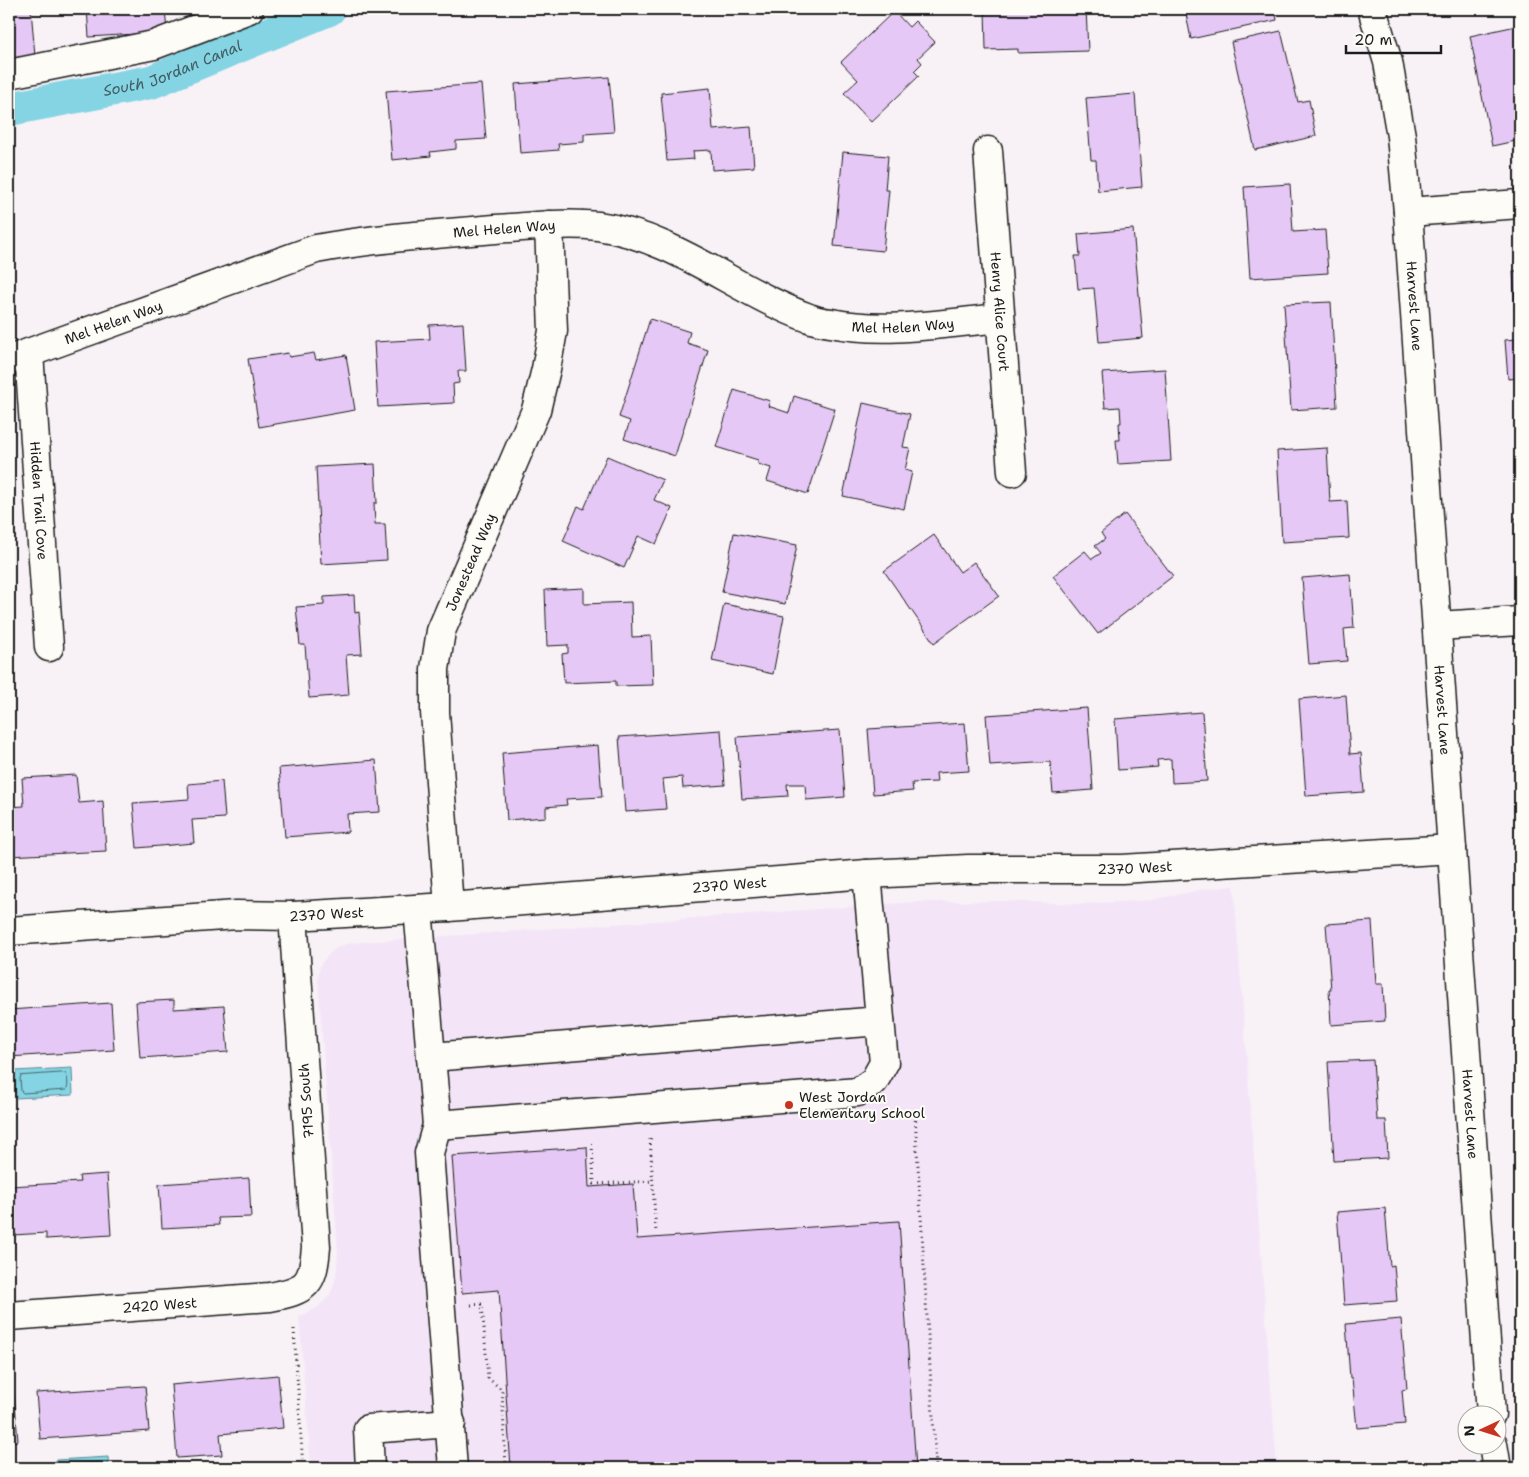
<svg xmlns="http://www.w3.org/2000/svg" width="1529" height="1477" font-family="'Shantell Sans',sans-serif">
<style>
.built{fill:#f3e5f7}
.water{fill:#85d4e3;stroke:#5b8a93}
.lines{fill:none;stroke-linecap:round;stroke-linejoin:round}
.shore{stroke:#46666c;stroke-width:1}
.canal{stroke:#85d4e3;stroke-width:34}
.building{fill:#e6c8f6;stroke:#1c1c1c}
.minor-casing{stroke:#1c1c1c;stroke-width:31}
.path{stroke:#1c1c1c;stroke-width:3;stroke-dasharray:1 4;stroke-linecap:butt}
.minor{stroke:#fdfcf7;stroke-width:28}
.poi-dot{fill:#c8321e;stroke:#fdfcf7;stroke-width:2}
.labels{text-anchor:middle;stroke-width:4;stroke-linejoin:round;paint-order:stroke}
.street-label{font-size:14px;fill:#1c1c1c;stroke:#fdfcf7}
.poi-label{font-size:14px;fill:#1c1c1c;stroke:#fdfcf7;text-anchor:start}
.water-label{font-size:15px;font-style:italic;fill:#415c62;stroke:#fdfcf7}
</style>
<rect width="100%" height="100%" fill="#f8f2f7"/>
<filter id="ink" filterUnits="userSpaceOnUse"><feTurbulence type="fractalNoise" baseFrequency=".02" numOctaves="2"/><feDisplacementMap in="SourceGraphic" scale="10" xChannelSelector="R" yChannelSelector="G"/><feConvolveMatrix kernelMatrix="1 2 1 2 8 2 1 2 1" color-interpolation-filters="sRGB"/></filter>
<g filter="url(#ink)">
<path class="built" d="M1234 886 1277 1468H311L299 1317 318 1307 330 1295 336 1277 338 1253 318 980 319 970 322 962 329 954 336 948 349 943 914 902 1004 901 1079 904 1151 900 1205 889Z"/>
<g class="water">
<path d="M72 1068 73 1095 16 1098 14 1071Z"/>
<path d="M108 1457 109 1468H56V1460Z"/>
</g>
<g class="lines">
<g class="shore">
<path d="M65 1073C68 1076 69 1087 66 1090L23 1093 21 1091 20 1078 21 1076Z"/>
<path d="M61 1468 63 1464 101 1462 103 1464 104 1468"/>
</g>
<path class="canal" id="s1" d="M9 109 151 82 329 9"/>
</g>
<g class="building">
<path d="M9 9H31L35 56 9 58Z"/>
<path d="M87 9H165L167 32 89 37Z"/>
<path d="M985 9H1086L1088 51 1018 53V49L986 50Z"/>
<path d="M1185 9H1275L1277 20 1191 39Z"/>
<path d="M894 11 909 27 915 21 935 42 918 58 922 63 914 71 919 76 871 122 844 93 858 80 841 62Z"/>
<path d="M1516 26 1520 48V140L1492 146 1470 36Z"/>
<path d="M1281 31 1298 102 1309 100 1316 136 1255 150 1231 42Z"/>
<path d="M609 77 614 132 584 134V142L558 144 559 150 520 153 515 84Z"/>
<path d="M481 84 486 139 456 141V149L430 152 431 156 392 160 386 91Z"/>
<path d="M710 88 713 130 751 127 754 167 712 170 711 150 693 151 694 159 667 161 661 93Z"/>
<path d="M1135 94 1142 187 1098 191 1096 160H1091L1086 98Z"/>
<path d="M843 152 888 156 885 190H889L883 251 834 246Z"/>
<path d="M1290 184 1293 232 1325 230 1328 273 1250 278 1244 187Z"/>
<path d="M1133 229 1143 338 1099 342 1094 288 1078 289 1075 256H1080L1078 234Z"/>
<path d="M1513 271H1520V378L1508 379 1505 340 1517 339Z"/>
<path d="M1331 302 1337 407 1291 410 1284 304Z"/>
<path d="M650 319 690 332 687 343 708 350 675 456 624 439 630 421 619 417Z"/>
<path d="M463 323 466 371H458L459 383 453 384 454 403 378 407 374 342 430 339 429 325Z"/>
<path d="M288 353 289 357 314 353 316 360 346 355 355 410 259 427 248 359Z"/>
<path d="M1165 369 1171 461 1118 464 1116 440H1120L1119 423H1121L1120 407 1105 408 1102 373Z"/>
<path d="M734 390 770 401 768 406 789 413 794 396 835 409 808 494 767 481 771 468 758 464V460L716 447Z"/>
<path d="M863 403 910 414 903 447 910 448 905 470 912 472 904 509 843 496Z"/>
<path d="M1327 448 1330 502 1347 501 1349 538 1282 542 1277 451Z"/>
<path d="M607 456 663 480 654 500 672 508 656 544 638 536 624 568 563 541 578 506 584 509Z"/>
<path d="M375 464 377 503H374L375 524H385L387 560 321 564 316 467Z"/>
<path d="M1125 514 1173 576 1098 634 1053 576 1085 551 1092 559 1101 553 1095 546 1105 539 1101 533Z"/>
<path d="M1515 518H1520V558H1517Z"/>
<path d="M734 533 797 545 785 604 722 592Z"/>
<path d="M934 535 960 572 974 562 999 596 934 643 884 571Z"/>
<path d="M1350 574 1354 628 1344 629 1347 661 1309 664 1302 578Z"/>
<path d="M584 588V604L631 602 632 637 651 636 653 685 616 686V681L564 683 562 654 568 653V645L547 646 545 590Z"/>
<path d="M354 595 355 613 359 612 362 654 346 655 349 695 309 698 305 645H300L296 607 324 605V597Z"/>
<path d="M724 604 784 616 773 674 712 661Z"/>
<path d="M1346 695 1350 754 1361 753 1364 792 1306 796 1299 699Z"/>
<path d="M1087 708 1093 790 1053 793 1050 762 990 766 986 715Z"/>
<path d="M1202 712 1207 781 1172 783 1171 759 1157 760 1158 767 1118 770 1115 719Z"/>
<path d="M965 723 969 771 936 773 937 782 912 783 913 791 873 794 868 729Z"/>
<path d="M721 730 725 785 683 788 682 777 663 779 666 809 625 812 619 737Z"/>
<path d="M840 730 845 797 806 800 805 784H787L788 796 742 799 737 737Z"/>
<path d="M598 745 602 797 566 799 567 805 546 807V817L507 820 502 753Z"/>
<path d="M376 760 380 812 347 814 348 832 285 837 279 768Z"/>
<path d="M76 775 79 803 103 801 106 851 9 856V807L24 806 22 778Z"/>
<path d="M222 781 225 818 192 820 194 843 137 848 133 803 189 799 188 784Z"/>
<path d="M1372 921 1376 984H1383L1385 1021 1331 1025 1329 990H1331L1326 924Z"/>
<path d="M174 1000V1009L224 1006 228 1052 140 1058 136 1002Z"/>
<path d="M111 1003 114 1050 9 1057V1010Z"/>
<path d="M1373 1060 1377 1120H1386L1388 1158 1334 1161 1328 1062Z"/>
<path d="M587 1147 589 1187 633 1184 637 1239 899 1221 916 1468H511L499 1290 462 1293 452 1156Z"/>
<path d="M107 1174 111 1235 46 1239V1233L13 1235 10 1186 80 1182 79 1176Z"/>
<path d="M249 1178 251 1217 218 1218 219 1225 162 1228 159 1184Z"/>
<path d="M1385 1208 1390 1266 1394 1265 1397 1301 1344 1305 1337 1212Z"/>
<path d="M1401 1319 1407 1389 1402 1390 1405 1424 1357 1428 1352 1378H1350L1346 1324Z"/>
<path d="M278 1375 283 1428 220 1434 222 1455 177 1458 171 1385Z"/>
<path d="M145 1386 149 1431 40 1439 36 1393Z"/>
<path d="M9 1393H14L18 1441 9 1442Z"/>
<path d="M1407 1461 1408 1468H1364V1467Z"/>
</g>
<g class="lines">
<defs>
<g id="minor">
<path id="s2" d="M1372 9 1388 62 1401 136 1408 212 1491 1414"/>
<path d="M9 74 154 45 249 9"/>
<path id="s3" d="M988 151 1012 472"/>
<path d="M1408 212 1520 204"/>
<path id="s4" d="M29 353 49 647"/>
<path id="s5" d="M9 360 316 249C376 238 436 234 496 229 530 227 565 222 598 226 676 237 737 292 809 318 816 321 823 322 831 323 886 334 945 323 1000 318"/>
<path d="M1437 626 1520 621"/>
<path id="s6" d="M449 907 435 712V669L441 631 536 410 546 369 553 331 549 225"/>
<path d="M418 909 437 1125 429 1153 453 1468"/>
<path id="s7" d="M9 931 237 915 293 916 449 907 867 874 968 869H1122L1452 849"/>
<path d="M431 1057 880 1021"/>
<path d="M437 1125 858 1092 874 1081 884 1063 867 874"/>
<path id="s8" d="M9 1316 270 1297C307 1290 313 1285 316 1247L293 916"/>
<path d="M1493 1444 1497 1468"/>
<path d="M370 1468 368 1429 451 1423"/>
</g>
</defs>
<use href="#minor" class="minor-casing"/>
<g class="path">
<path d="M915 1115 936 1468"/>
<path d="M650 1139 656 1233"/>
<path d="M592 1144 594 1184 653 1181"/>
<path d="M471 1305 482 1304 488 1378 502 1390 506 1468"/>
<path d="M294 1329 303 1468"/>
</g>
<use href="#minor" class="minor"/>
</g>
</g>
<circle class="poi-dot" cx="789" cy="1105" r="5"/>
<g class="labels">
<g class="street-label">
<text dy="5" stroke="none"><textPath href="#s5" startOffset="516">Mel Helen Way</textPath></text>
<text dy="5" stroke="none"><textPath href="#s2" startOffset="301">Harvest Lane</textPath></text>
<text dy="5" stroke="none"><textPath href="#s3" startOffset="161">Henry Alice Court</textPath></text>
<text dy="5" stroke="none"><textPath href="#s5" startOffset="111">Mel Helen Way</textPath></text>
<text dy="5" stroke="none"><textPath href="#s5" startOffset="936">Mel Helen Way</textPath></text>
<text dy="5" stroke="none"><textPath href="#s4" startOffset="148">Hidden Trail Cove</textPath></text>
<text dy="5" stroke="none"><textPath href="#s6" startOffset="352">Jonestead Way</textPath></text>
<text dy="5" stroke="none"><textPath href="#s2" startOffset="706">Harvest Lane</textPath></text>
<text dy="5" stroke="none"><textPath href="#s7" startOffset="1128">2370 West</textPath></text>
<text dy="5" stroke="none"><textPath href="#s7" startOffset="722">2370 West</textPath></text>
<text dy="5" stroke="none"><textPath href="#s7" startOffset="318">2370 West</textPath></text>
<text transform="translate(306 1101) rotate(-94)" y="5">7195 South</text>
<text dy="5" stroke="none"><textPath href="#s2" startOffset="1111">Harvest Lane</textPath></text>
<text dy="5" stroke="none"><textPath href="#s8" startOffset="151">2420 West</textPath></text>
</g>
<g class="poi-label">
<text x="799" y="1102">West Jordan<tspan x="799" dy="16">Elementary School</tspan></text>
</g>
<g class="water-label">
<text dy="5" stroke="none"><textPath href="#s1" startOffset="169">South Jordan Canal</textPath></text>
</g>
</g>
<rect width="1529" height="1477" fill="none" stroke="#fdfcf7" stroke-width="30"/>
<rect x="15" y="15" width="1499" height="1447" fill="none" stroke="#1c1c1c" stroke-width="2" filter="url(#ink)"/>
<g transform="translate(1482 1430) rotate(266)"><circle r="24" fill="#fdfcf7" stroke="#a3a29f"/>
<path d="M0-4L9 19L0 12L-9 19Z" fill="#c8321e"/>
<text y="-8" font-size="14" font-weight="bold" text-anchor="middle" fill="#1c1c1c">N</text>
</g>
<path d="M1346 45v8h95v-8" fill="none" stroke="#1c1c1c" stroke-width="2.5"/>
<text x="1354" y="45" font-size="15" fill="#1c1c1c" stroke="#fdfcf7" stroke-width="4" paint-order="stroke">20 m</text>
</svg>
